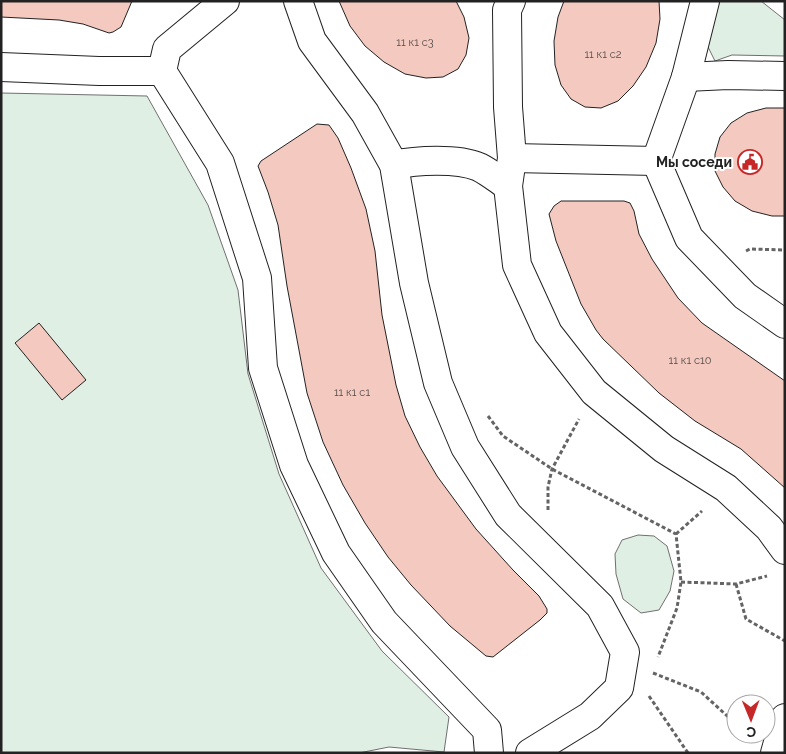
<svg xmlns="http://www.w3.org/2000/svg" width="786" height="754" font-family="Raleway,sans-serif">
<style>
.green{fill:#e0efe3;stroke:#6f6f6f}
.building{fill:#f3c9c0;stroke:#222}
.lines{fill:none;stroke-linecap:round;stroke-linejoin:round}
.minor-casing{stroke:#222;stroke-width:30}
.path{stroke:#646464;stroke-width:3;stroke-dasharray:4 2.5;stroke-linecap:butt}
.minor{stroke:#fff;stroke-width:28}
.labels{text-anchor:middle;stroke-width:4;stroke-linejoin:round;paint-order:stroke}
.number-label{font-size:11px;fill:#564c4a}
.poi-label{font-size:14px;font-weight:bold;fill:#222;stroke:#fff;text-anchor:end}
</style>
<rect width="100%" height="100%" fill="#fff"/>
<g class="green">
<path d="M720 1H761L785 20V56L732 55 715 61 707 45 713 17Z"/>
<path d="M1 93 147 96 208 205 238 290 248 374 279 474 321 568 382 651 449 717 444 752 389 747 359 753H1Z"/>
<path d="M638 535 654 536 667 546 674 571 670 591 659 610 641 613 623 599 616 574 615 554 622 540Z"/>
</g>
<g class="building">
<path d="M1 1H132L121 27 113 32 109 33 83 24 59 20 1 17Z"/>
<path d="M339 1H456L464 17 469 38 466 55 458 69 443 77 426 78 405 74 384 62 365 46 350 26Z"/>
<path d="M564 1H659L660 19 656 43 646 67 633 86 618 101 601 108 585 107 571 99 561 85 555 65 554 41 558 17Z"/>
<path d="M766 108H785V216H772L752 211 735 201 723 187 715 171V154L720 137 731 123 747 113Z"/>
<path d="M317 124 329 125 338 138 351 168 366 209 375 251 382 315 396 385 405 416 420 447 437 476 476 529 513 570 539 596 547 609V613L540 620 493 657 486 656 450 626 411 585 388 557 365 523 343 485 323 442 307 393 287 286 278 225 268 192 258 166 261 161Z"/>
<path d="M561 201H624L630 203 634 211 639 234 652 259 678 298 702 323 785 381V488L741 449 695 421 659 393 603 339 596 330 581 304 556 241 549 214 554 206Z"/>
<path d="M39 323 86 380 62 400 15 343Z"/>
</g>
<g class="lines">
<defs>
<g id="minor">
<path d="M298 1 312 41 365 113 394 165 414 283 438 383 465 447 508 515 600 606 625 652 619 688 590 716 530 753"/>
<path d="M511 1 507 10 508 107 512 158 508 186 517 265 548 333 594 392 664 449 726 488 769 528 785 550"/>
<path d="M705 1 686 77 656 161 689 238 745 296 785 324"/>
<path d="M1 67 99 71H162L220 163 257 278 263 368 294 465 336 553 384 622 487 730 489 753"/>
<path d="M162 71 167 49 225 1"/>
<path d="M686 77 728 75 785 76"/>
<path d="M512 158 656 161"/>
<path d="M394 165C416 160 458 158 479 167 489 172 499 180 508 186"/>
<path d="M775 753 785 718"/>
</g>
</defs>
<use href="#minor" class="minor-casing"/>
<g class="path">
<path d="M746 251 750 249 785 250"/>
<path d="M488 416 503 436 552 469 676 534 681 582 677 608 658 657"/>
<path d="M548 510V487L552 469 579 419"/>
<path d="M676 534 702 511"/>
<path d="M681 582 736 584 767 576"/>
<path d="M736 584 746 619 785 641"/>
<path d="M653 673 701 692 736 724"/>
<path d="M649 696 688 753"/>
</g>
<use href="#minor" class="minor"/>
</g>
<defs>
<symbol id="civic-ring" viewBox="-11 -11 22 22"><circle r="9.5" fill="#fff" stroke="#c62828" stroke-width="1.5"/><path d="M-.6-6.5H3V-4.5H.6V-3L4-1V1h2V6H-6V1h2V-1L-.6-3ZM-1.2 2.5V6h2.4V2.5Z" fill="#c62828"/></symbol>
</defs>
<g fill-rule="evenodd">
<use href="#civic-ring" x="736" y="148" width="28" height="28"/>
</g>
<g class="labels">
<g class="number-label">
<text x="415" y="46">11 к1 с3</text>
<text x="603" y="58">11 к1 с2</text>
<text x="690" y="364">11 к1 с10</text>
<text x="352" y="396">11 к1 с1</text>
</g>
<g class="poi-label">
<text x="732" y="167">Мы соседи</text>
</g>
</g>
<rect width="786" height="754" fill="none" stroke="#222222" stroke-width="5"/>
<g transform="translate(751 719) rotate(179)"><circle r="24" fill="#ffffff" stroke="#a7a7a7"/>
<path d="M0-4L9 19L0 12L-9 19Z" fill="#c62828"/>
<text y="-8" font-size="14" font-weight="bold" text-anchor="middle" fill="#222222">С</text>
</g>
</svg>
